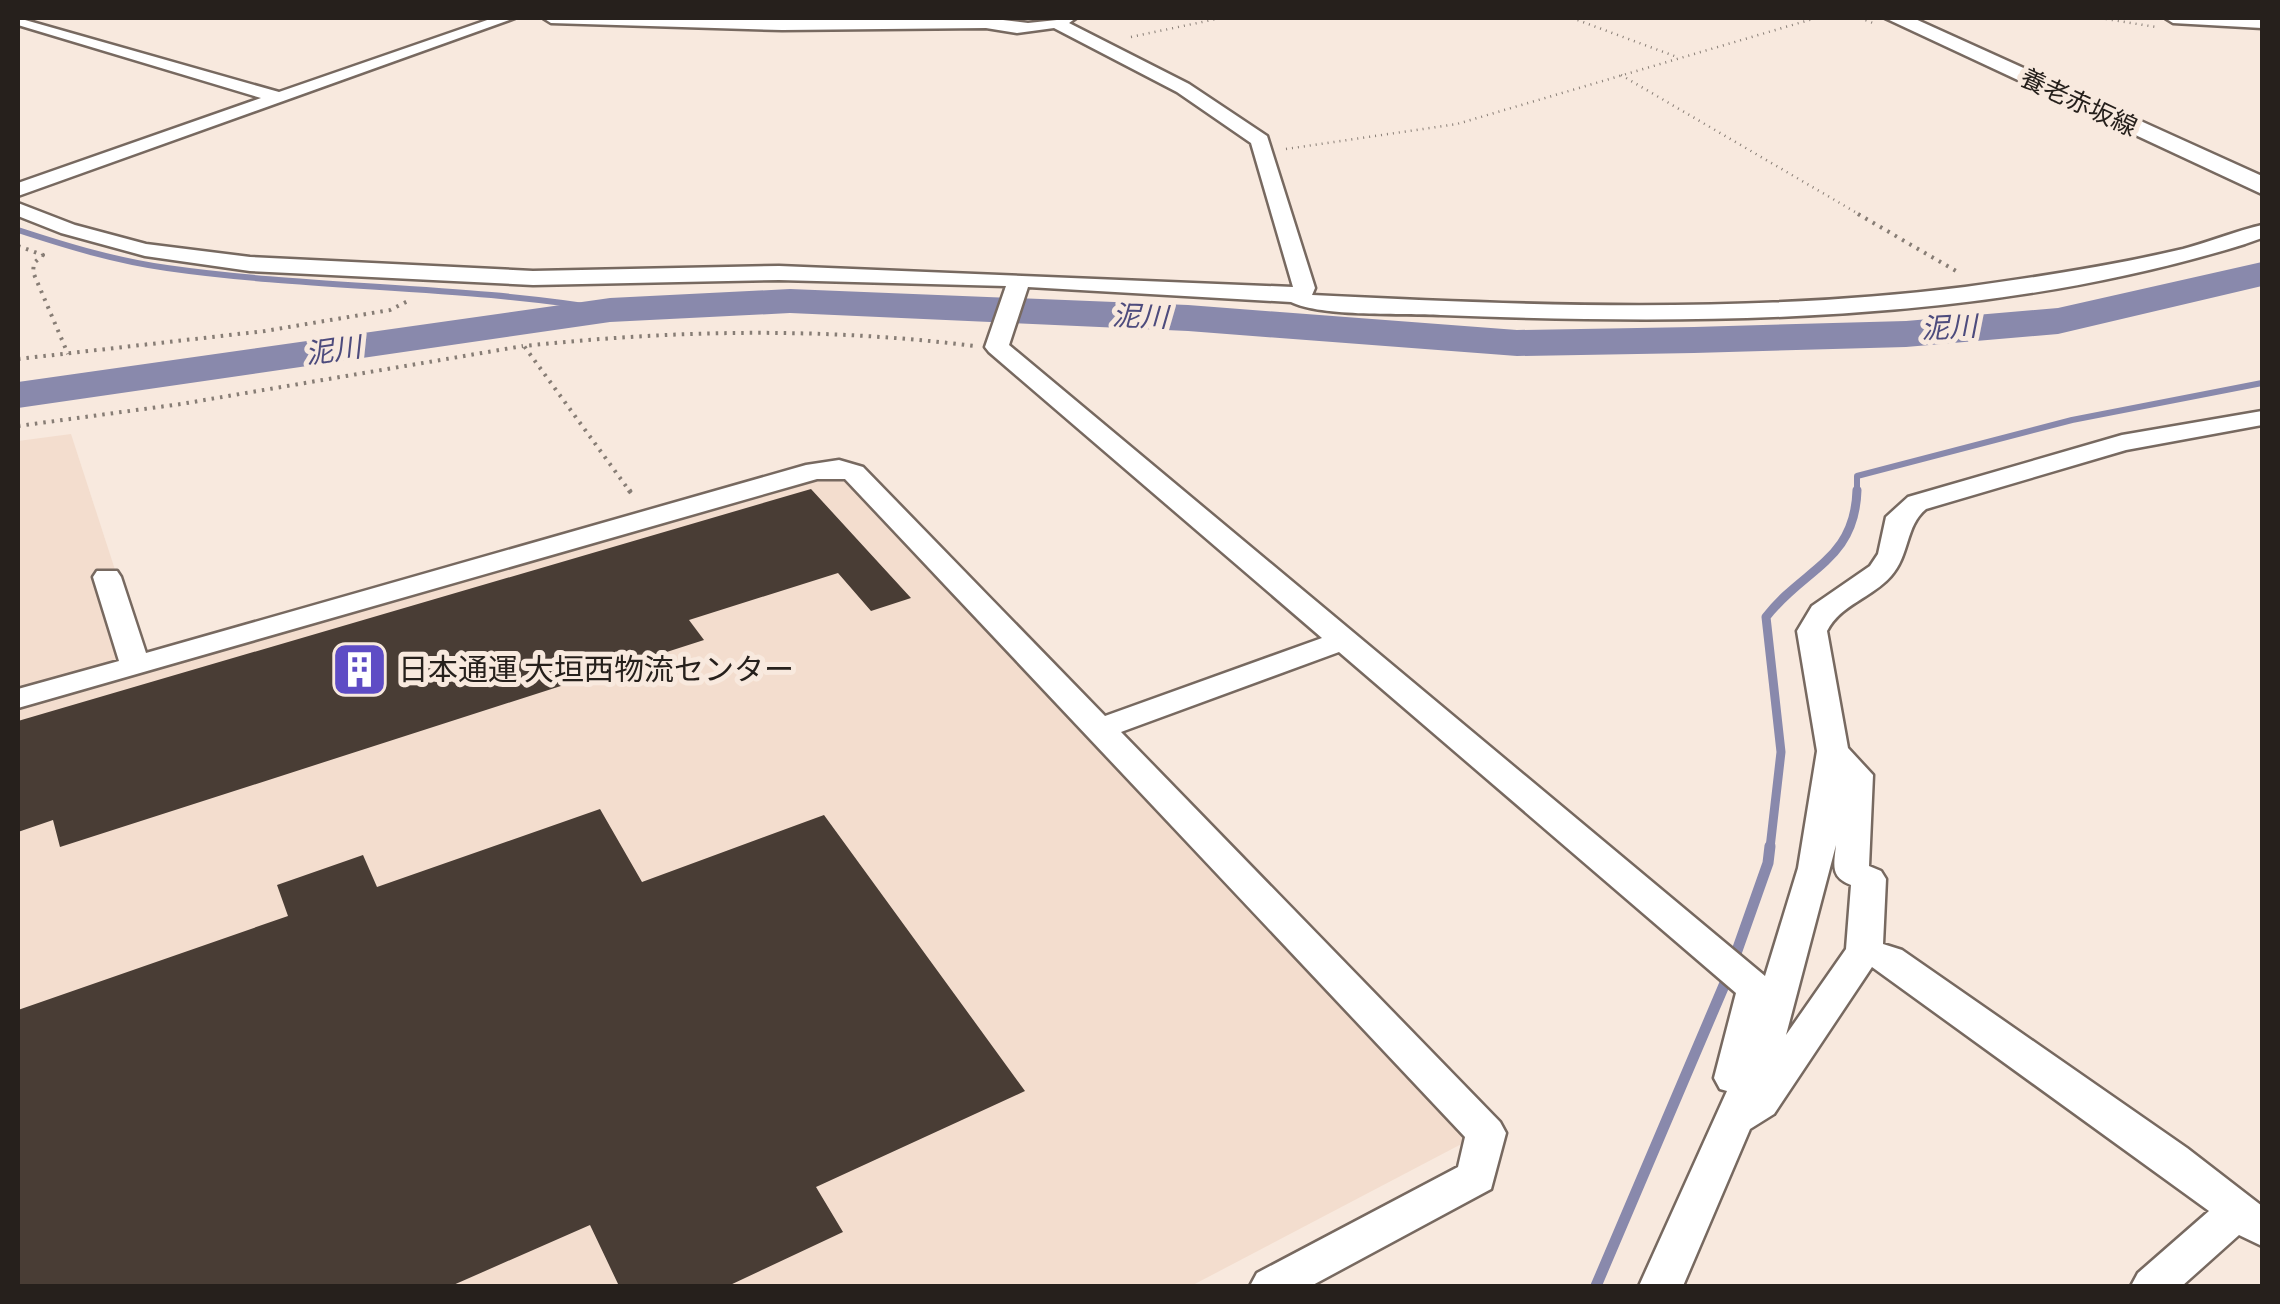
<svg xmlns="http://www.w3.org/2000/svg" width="2280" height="1304" font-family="Barlow,'Noto Sans JP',sans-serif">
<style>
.built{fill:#f3ddce}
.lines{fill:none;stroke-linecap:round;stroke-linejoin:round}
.stream-far2{stroke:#8989ac;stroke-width:6}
.stream-far1{stroke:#8989ac;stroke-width:9}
.stream{stroke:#8989ac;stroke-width:11}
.river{fill:#8989ac;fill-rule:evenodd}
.building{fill:#493d35}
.minor-casing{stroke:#776960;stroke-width:5}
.major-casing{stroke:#776960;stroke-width:5}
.path-far2{stroke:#877d75;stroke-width:2.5;stroke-dasharray:1 5;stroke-linecap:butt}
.path-far1{stroke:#877d75;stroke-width:4;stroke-dasharray:2.5 6;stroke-linecap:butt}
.path{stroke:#877d75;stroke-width:5;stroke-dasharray:2.5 8;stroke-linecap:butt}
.minor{fill:#fff;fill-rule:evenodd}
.major{fill:#fff;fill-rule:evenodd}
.labels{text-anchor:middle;stroke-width:10;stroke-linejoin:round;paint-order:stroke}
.far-street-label{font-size:25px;fill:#26201c;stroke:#f8e9de}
.far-water-label{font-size:28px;font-style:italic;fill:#4d4b7d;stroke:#f8e9de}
.poi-label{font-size:30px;fill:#26201c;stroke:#f8e9de;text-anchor:start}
</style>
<rect width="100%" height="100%" fill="#f8e9de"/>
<g class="built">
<path d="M71 434 142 653 18 688V441Z"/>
<path d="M828 473 845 475 1471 1139 1191 1286H18V708Z"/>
</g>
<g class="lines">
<g class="stream-far2">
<path d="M18 230C67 246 116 261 167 268 314 289 463 285 610 310"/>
<path d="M1857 493V476L2072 420 2262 383"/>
</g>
<path class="stream-far1" d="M1770 848 1781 752 1766 617C1804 568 1855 561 1857 490"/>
<g class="stream">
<path d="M1733 962 1768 863 1770 846"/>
<path d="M1596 1286 1728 976"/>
</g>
<path class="river" d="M2262 262V286L2058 334 1906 347 1694 353 1517 356 1188 331 790 313 610 322 18 408V382L610 298 790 289 1188 305 1517 330 1694 327 1906 321 2058 308Z"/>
</g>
<g class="building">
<path d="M811 489 911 598 871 611 838 573 689 620 704 640 60 847 53 820 18 832V721Z"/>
<path d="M600 809 642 882 824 815 1025 1091 816 1187 843 1232 728 1286H619L590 1225 451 1286H18V1010L288 916 277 885 363 855 377 887Z"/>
</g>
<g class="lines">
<defs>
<g id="minor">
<path d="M18 18 279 92 493 18H515L18 196V183L261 98 18 25Z"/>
<path d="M543 18H986L1028 23 1076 18 1069 23 1189 84 1267 136 1315 288 1312 295C1530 306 1749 314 1965 287 2038 277 2111 266 2183 249 2209 242 2236 231 2262 225V238L2245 244C1988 324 1708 325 1441 315 1405 313 1321 317 1291 302L1028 287 1009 345 1765 976 1798 868 1817 751 1797 631 1812 606 1870 566 1878 554 1886 517 1908 497 2122 435 2262 411V425L2126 450 1926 509C1905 526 1910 555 1891 576 1872 598 1841 604 1827 631L1848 748 1873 775 1869 866 1881 871 1886 879 1883 944 1902 950 2187 1148 2262 1206V1246L2239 1235 2182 1286H2131L2138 1273 2209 1211 1872 967 1774 1114 1750 1129 1683 1286H1639L1727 1091 1720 1089 1714 1078 1736 993 1339 652 1121 732 1500 1122 1506 1133 1491 1189 1311 1286H1250L1257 1273 1458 1167 1465 1137 845 479H817L18 708V689L119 661 93 577 97 571H117L121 577 146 653 806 465 839 460 863 467 1105 716 1322 638 989 352 985 347 1006 286 779 280 533 285 250 271 145 256 61 233 18 216V203L75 225 146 244 250 257 533 271 779 266 1293 287 1251 143 1177 92 1054 28 1017 33 986 28 782 30 551 23ZM1836 845C1834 865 1830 877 1851 885L1846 949 1786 1035Z"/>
<path d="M2165 18H2262V28L2173 23Z"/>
</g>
<path id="major" d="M1885 18H1913L2262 176V194Z"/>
</defs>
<use href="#minor" class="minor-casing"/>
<use href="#major" class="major-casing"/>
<g class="path-far2">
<path d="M1572 18 1677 57"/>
<path d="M1860 18 1873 23"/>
<path d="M2100 18 2156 27"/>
<path d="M1131 37 1221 18"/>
<path d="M1621 75 1862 216"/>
<path d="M1286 149 1457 124 1816 18"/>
</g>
<g class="path-far1">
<path d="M1858 214 1956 271"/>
<path d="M18 246 43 255 34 263 33 272 68 354"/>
<path d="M18 359 265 331 390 310 410 300"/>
<path d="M18 426 181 404 523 346"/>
<path d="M631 493 524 346C675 330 823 327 974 346"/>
</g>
<path class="path" d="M629 490 634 497"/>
<use href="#minor" class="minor"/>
<use href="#major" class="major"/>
</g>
<defs>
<symbol id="building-square" viewBox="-11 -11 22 22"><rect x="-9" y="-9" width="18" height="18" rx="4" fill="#5e4cc5" stroke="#f8e9de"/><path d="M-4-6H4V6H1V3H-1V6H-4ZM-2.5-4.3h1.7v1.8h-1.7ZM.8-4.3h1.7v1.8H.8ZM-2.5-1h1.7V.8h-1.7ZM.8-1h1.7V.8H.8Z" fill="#fff"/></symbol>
</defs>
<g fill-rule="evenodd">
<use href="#building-square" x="328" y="638" width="63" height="63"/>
</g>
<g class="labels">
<g class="far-street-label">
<text transform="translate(2079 102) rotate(25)" y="9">養老赤坂線</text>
</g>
<g class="far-water-label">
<text transform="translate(1140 316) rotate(2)" y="10">泥川</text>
<text transform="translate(1949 327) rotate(-3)" y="10">泥川</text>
<text transform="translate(333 350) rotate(-8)" y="10">泥川</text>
</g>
<g class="poi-label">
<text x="398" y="680">日本通運 大垣西物流センター</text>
</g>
</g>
<rect width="2280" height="1304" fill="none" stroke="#26201c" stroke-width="40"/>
</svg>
